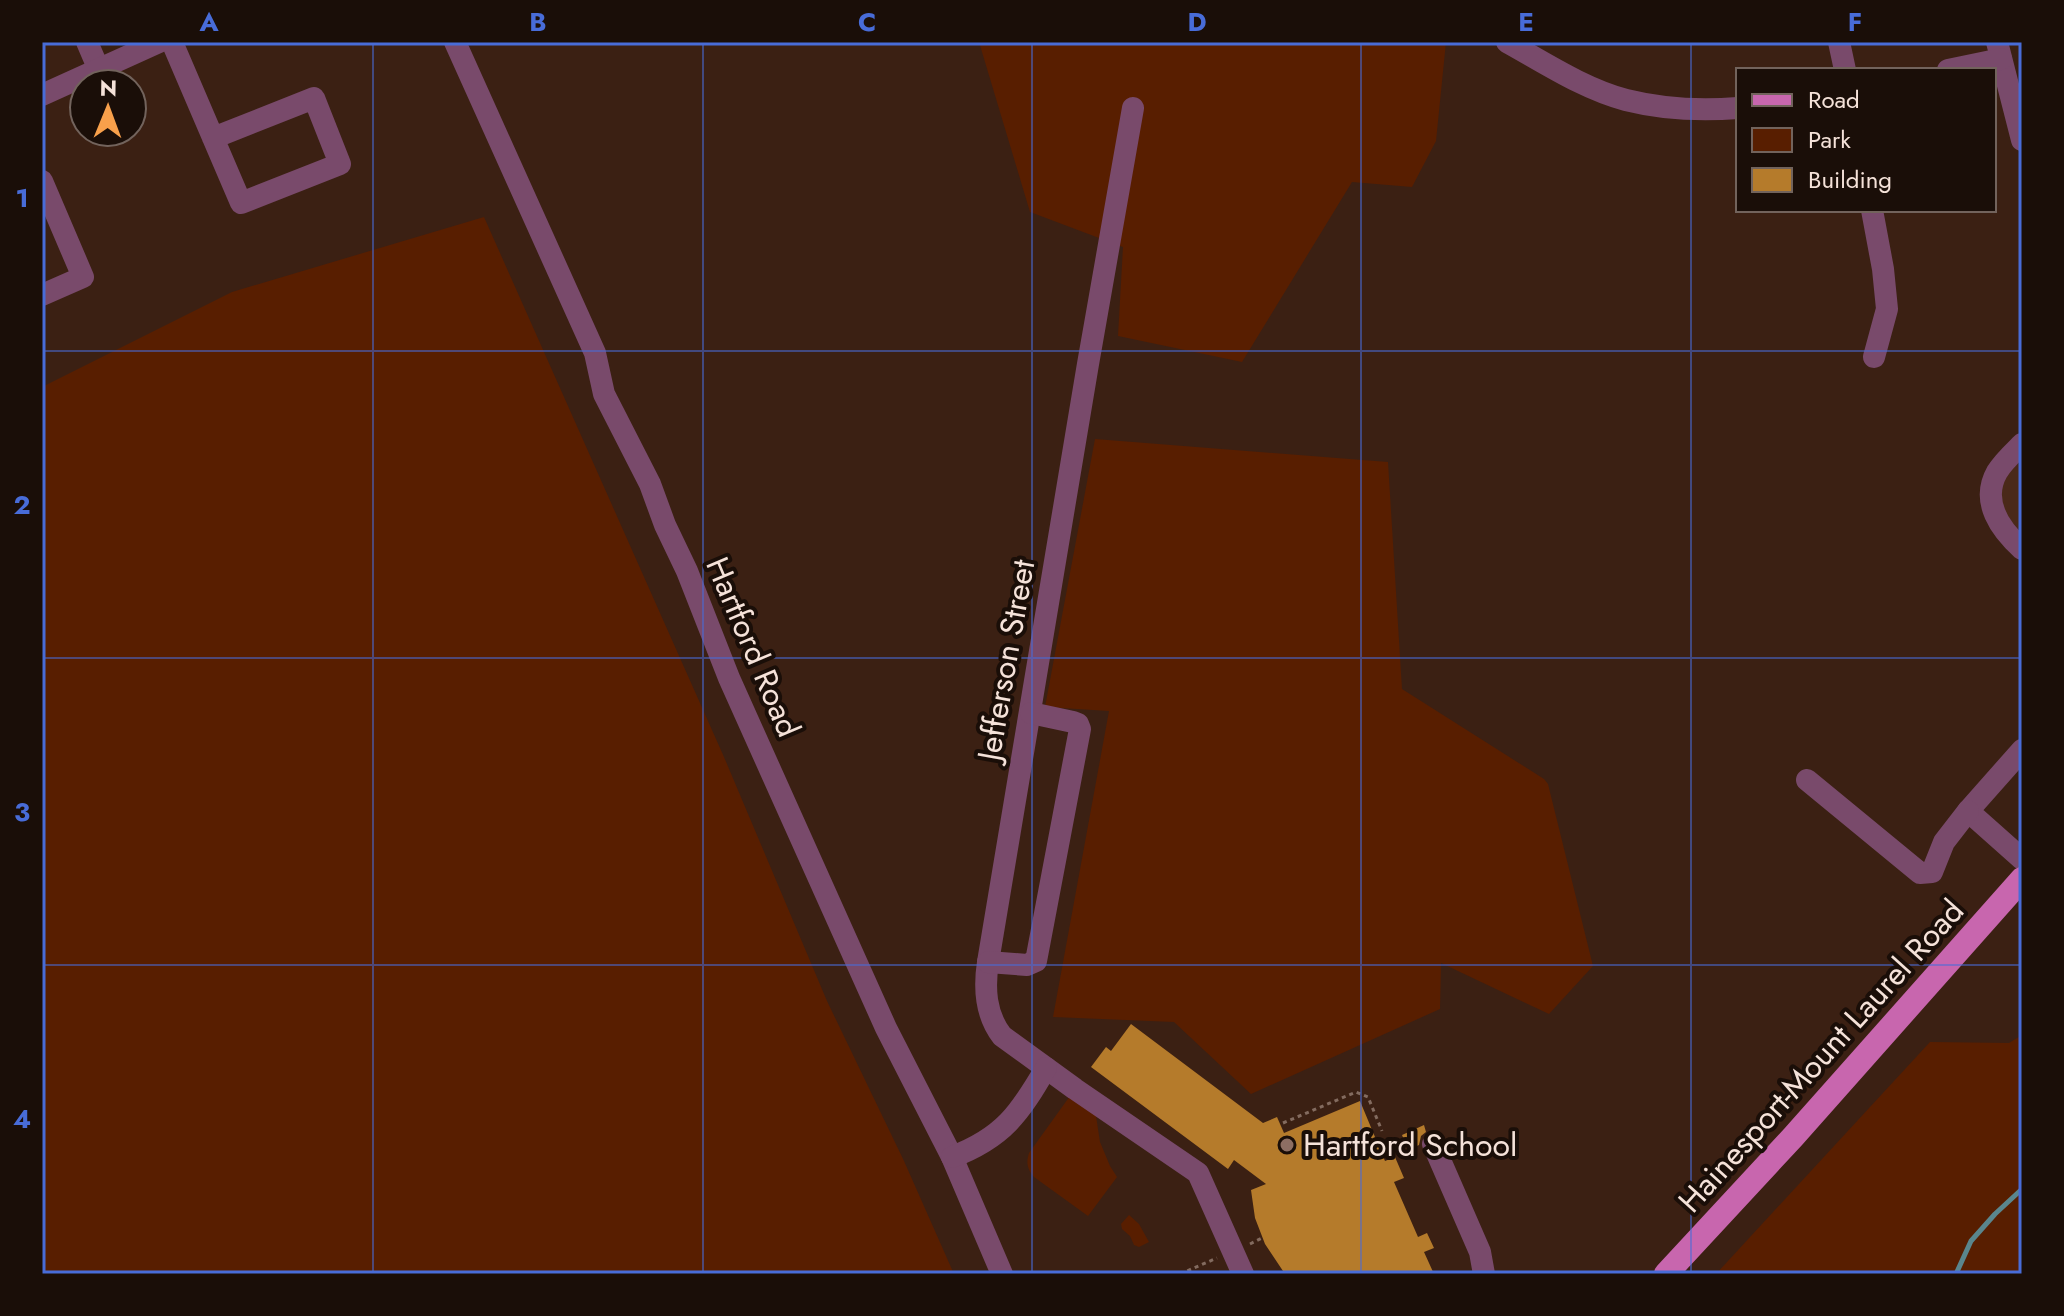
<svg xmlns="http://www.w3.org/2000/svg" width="2064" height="1316" font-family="Jost,sans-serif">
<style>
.built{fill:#4a2919}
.green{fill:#581e00}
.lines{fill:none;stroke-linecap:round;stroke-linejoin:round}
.stream{stroke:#5a868d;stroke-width:5}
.building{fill:#b57b2b}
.path{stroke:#836b5f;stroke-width:3;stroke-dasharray:4 4;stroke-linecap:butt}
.minor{stroke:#794a6b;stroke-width:22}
.major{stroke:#c866ae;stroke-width:24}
.grid{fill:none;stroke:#486cd8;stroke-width:2;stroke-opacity:0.55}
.education-dot{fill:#8d6e63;stroke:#1a0e08;stroke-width:3}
.labels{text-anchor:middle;stroke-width:8;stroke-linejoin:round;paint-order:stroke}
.street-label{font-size:32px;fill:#f5e2d9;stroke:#1a0e08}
.poi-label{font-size:32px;fill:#f5e2d9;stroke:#1a0e08;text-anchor:start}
.neatline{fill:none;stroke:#486cd8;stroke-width:3}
.grid-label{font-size:26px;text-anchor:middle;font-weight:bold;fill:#486cd8}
</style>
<rect width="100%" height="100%" fill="#3b2013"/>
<path class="built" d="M2022 444V549L1993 504Z"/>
<g class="green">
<path d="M979 42H1446L1436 141 1412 187 1352 182 1242 362 1118 336 1123 247 1030 212Z"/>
<path d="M484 217 724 757 827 1001 904 1161 954 1274H42V387L232 292Z"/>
<path d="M1095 439 1388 462 1402 689 1544 779 1548 784 1593 966 1549 1014 1441 963 1440 1009 1251 1094 1174 1022 1053 1017 1109 711 1045 707Z"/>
<path d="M2022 1035V1274H1716L1930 1042 2009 1043Z"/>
<path d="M1075 1089 1096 1116 1100 1142 1110 1166 1117 1177 1088 1216 1034 1177C1027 1169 1026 1162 1029 1153Z"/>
<path d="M1129 1215 1139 1224 1149 1242 1139 1247 1134 1245 1130 1236 1122 1229 1121 1224Z"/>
</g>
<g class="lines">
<path class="stream" d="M1956 1274 1971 1241 1995 1214 2022 1189"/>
</g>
<g class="building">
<path d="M1131 1024 1263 1123 1277 1117 1284 1133 1360 1101 1385 1161 1395 1157 1404 1178 1394 1182 1418 1237 1427 1233 1434 1248 1424 1252 1434 1274H1285L1265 1244 1255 1218 1251 1190 1266 1184 1234 1160 1228 1169 1091 1067 1106 1047 1111 1051Z"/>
<path d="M1424 1125 1426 1132 1421 1136 1419 1145 1408 1150 1402 1135Z"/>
</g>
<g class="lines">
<g class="path">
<path d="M1283 1123 1356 1092 1368 1097 1382 1131"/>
<path d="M1250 1244 1262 1238"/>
<path d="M1180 1274 1217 1258"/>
</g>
<g class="minor">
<path d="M87 42 99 70"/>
<path d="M172 42 241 203 340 164 314 98 213 138"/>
<path d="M455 42 595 353 604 394 650 484 665 525 687 571 729 678 886 1028 952 1157 1002 1274"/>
<path d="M1507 42C1545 63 1584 89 1626 100 1662 109 1701 111 1738 108"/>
<path d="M1839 42 1845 70"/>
<path d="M1997 42 2022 140"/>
<path d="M1948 70 2001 59"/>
<path d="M42 95 159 42"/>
<path d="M1133 108 1088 364 988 962C984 988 985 1014 1002 1036L1075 1089 1198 1173 1243 1274"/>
<path d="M42 181 83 277 42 295"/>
<path d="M1872 210 1883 269 1887 309 1874 357"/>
<path d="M2022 444C2014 452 2003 462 1997 472 1980 502 2001 530 2022 549"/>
<path d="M2022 750 1968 811 2022 859"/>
<path d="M1807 780 1920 873 1932 872 1944 842 1968 811"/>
<path d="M988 962 1027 965 1036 961 1080 729 1078 724 1073 722 1031 713"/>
<path d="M1433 1144 1480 1252 1484 1274"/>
<path d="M952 1157C1003 1138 1020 1113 1046 1068"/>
</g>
<path class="major" d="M1666 1274 1793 1137 2022 879"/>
</g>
<path class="grid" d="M373 42V1274M703 42V1274M1032 42V1274M1361 42V1274M1691 42V1274M42 351H2022M42 658H2022M42 965H2022"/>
<circle class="education-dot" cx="1287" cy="1145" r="8"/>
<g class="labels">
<g class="street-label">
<text transform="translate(753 647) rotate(67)" y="11">Hartford Road</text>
<text transform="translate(1006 660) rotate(-80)" y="11">Jefferson Street</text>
<text transform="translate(1821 1056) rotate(-48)" y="11">Hainesport-Mount Laurel Road</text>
</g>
<g class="poi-label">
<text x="1303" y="1156">Hartford School</text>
</g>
</g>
<rect width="2064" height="1316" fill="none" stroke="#1a0e08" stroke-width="88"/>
<rect x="1736" y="68" width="260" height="144" fill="#1a0e08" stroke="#72635c" stroke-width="2"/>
<rect x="1752" y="94" width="40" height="12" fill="#c866ae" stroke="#72635c" stroke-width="2"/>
<text x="1808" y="108" font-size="24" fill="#f5e2d9">Road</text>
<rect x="1752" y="128" width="40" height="24" fill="#581e00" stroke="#72635c" stroke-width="2"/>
<text x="1808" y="148" font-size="24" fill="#f5e2d9">Park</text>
<rect x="1752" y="168" width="40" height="24" fill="#b57b2b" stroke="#72635c" stroke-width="2"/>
<text x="1808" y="188" font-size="24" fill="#f5e2d9">Building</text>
<g transform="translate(108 108) rotate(1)"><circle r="38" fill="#1a0e08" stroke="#72635c" stroke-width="2"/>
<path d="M0-6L14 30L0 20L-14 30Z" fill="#f8a04b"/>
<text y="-12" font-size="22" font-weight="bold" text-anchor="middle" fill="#f5e2d9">N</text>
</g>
<rect x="44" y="44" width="1976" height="1228" class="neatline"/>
<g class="grid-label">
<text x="209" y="31">A</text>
<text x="538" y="31">B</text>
<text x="867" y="31">C</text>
<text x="1197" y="31">D</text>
<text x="1526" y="31">E</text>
<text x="1855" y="31">F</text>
<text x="22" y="207">1</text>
<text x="22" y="514">2</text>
<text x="22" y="821">3</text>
<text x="22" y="1128">4</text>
</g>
</svg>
